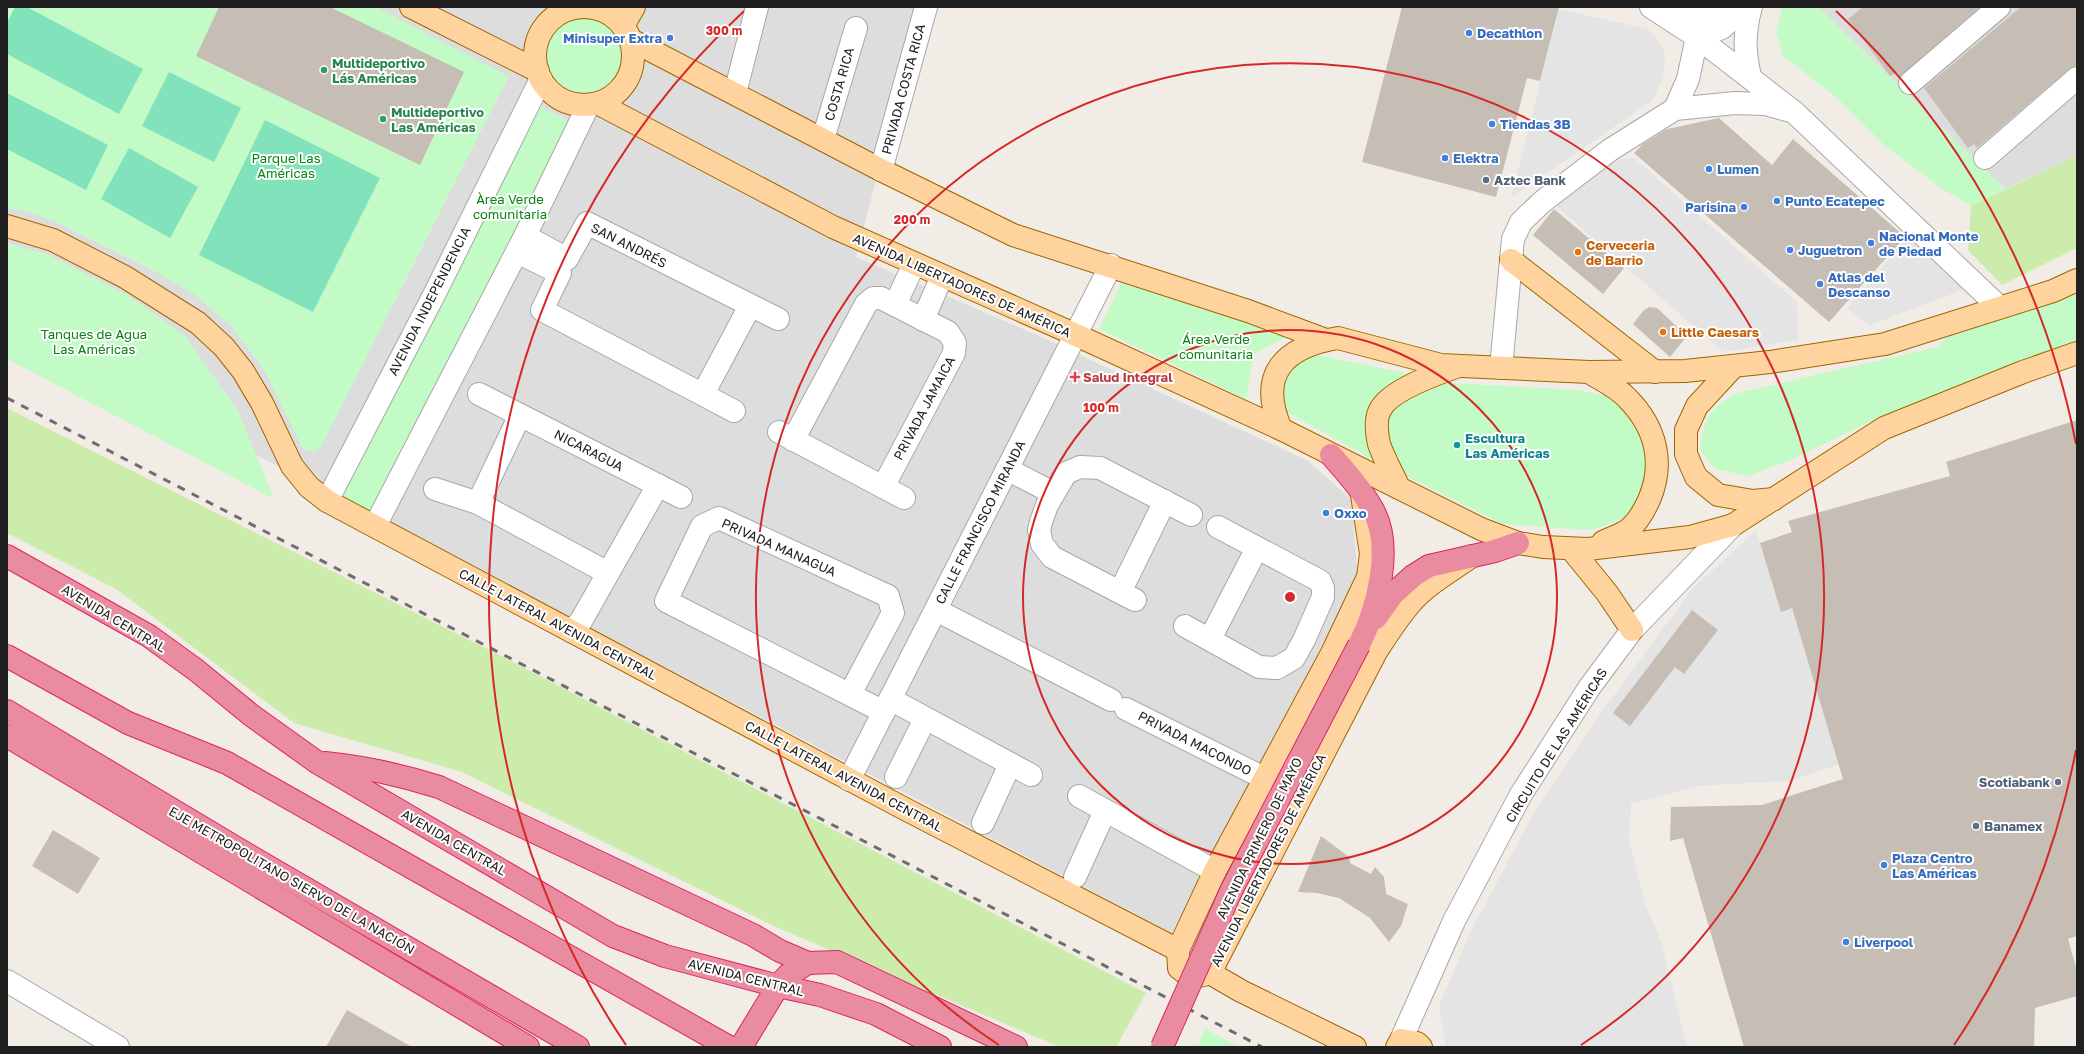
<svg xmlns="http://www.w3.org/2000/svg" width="2084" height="1054" font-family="'Golos Text',sans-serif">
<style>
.residential{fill:#dedddd}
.grass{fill:#ccecab}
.park{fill:#c2fbc6}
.pitch{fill:#82e2bc}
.parking{fill:#e4e4e4}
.building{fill:#c6bdb5}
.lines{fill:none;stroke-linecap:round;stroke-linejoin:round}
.minor-casing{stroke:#a7a7a7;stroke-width:24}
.major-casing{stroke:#9c6600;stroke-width:24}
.highway-casing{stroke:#e12165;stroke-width:24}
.minor{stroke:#fff;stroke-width:22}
.major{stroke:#ffd39d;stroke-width:22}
.highway{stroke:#ea8c9f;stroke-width:22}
.rail{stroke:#6e6e6e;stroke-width:3;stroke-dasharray:8 8;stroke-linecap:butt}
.highway-bridge-casing{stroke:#e12165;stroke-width:24;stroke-linecap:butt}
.highway-bridge{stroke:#ea8c9f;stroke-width:22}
.ring{fill:none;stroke:#d62828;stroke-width:2}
.shop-dot{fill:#3f7fe0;stroke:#fff;stroke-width:1.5}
.leisure-dot{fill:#2e9e5b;stroke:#fff;stroke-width:1.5}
.service-dot{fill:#5c6f8a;stroke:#fff;stroke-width:1.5}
.food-dot{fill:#e8710a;stroke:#fff;stroke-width:1.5}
.health-dot{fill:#e0444e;stroke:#fff;stroke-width:1.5}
.culture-dot{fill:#0f9aa8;stroke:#fff;stroke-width:1.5}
.labels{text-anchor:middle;stroke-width:4;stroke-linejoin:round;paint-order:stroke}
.shop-label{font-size:13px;font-weight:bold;fill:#366cbe;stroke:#fff;text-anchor:start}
.leisure-label{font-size:13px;font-weight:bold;fill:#27864d;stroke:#fff;text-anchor:start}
.street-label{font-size:13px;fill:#202020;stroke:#fff}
.park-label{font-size:13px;fill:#088411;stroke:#fff}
.service-label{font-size:13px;font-weight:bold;fill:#4e5e75;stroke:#fff;text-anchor:start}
.food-label{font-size:13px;font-weight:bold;fill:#c56008;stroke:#fff;text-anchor:start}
.health-label{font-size:13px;font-weight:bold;fill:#be3a42;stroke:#fff;text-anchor:start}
.culture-label{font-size:13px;font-weight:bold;fill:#0d838f;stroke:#fff;text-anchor:start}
.centre{fill:#d62828;stroke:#fff;stroke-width:2}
.ring-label{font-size:12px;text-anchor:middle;font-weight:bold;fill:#d62828;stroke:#fff;stroke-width:4;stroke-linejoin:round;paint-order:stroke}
</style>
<rect width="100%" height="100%" fill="#f1ede6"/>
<g class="residential">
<path d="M7 7H921L856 257 1037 335 1308 461 1351 499 1358 576 1172 933 564 614 7 326Z"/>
<path d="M1818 7H2077V155L2005 189Z"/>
</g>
<g class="grass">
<path d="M2077 155V248L2002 285 1968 250 1971 206Z"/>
<path d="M7 408 509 660 1146 993 1116 1047H1060L778 928 462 772 294 723 116 589 7 533Z"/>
</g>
<g class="park">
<path d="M7 7H375L509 76 321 447C314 453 311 453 303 449L265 371 231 326 194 294 147 267 56 222 29 212 7 208Z"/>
<path d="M1782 7H1818L2005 189 1971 206 1941 188 1884 145 1837 98 1783 56 1776 32Z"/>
<circle cx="584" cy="55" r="38"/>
<path d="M540 106 573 123 372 517 339 500Z"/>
<path d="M7 243 49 255 129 296 186 337 238 411 274 499 7 359Z"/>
<path d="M1124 278 1290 335 1254 354 1246 399 1099 329Z"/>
<path d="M2077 289V342L1865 424 1791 460 1748 476 1715 469 1700 450C1705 418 1708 408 1738 393L1937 347 1954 328Z"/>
<path d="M1303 352 1453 383 1576 390 1625 399 1654 456 1641 512 1592 530 1503 524 1372 459 1279 408 1284 368Z"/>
<path d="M1205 1029 1239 1047H1198Z"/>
</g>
<g class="pitch">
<path d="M15 7H27L143 69 119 114 7 54V23Z"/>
<path d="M169 72 241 108 214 162 142 126Z"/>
<path d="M7 93 108 145 86 190 7 149Z"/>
<path d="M265 120 380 178 313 312 199 255Z"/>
<path d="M129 148 198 187 170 238 101 199Z"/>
</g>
<g class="parking">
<path d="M1559 9 1647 29 1658 40 1664 51 1665 66 1661 82 1653 100 1511 198Z"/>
<path d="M1634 158 1797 302 1798 340 1723 352 1554 204 1612 161Z"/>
<path d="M1909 236 1968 288 1870 325 1847 308Z"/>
<path d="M1756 531 1781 611 1792 608 1839 764 1791 781 1697 786 1631 804 1629 840 1646 906 1661 941 1687 1047H1446L1439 1005 1471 931 1531 818 1596 720 1692 589Z"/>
</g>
<g class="building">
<path d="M219 7H330L464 72 420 165 196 56Z"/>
<path d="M1402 7H1559L1540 81 1527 78 1496 197 1362 162Z"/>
<path d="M1863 7H1980L1900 76 1897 72 1890 76 1848 19Z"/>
<path d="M2021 7H2077V66L2069 69 1977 148 1974 144 1968 148 1924 88Z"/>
<path d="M1719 118 1772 165 1793 139 1905 237 1829 322 1634 153 1643 144 1667 129Z"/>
<path d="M1554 209 1624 268 1603 294 1533 235Z"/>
<path d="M1649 307 1657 308 1687 336 1670 357 1633 324 1643 311Z"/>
<path d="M2077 420V936L2068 939 2077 971V996L2035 1008 2034 1047H1744L1683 838 1670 841 1671 807 1762 805 1843 779 1792 608 1781 612 1760 543 1792 532 1788 521 1950 476 1946 462Z"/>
<path d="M1692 610 1718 630 1684 674 1675 667 1630 726 1613 713Z"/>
<path d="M53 830 100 858 78 894 32 866Z"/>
<path d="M1321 836 1349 857 1350 863 1371 874 1375 867 1384 877 1386 894 1408 904 1401 926 1389 942 1370 918 1339 898 1317 893 1298 892Z"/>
<path d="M347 1010 412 1047H326Z"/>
</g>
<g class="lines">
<defs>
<g id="minor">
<path d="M1651 7 1697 37 1794 112 1999 307"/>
<path d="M1660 10C1678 13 1695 15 1712 7"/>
<path d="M1699 36 1722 28 1745 7"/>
<path d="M1750 76C1744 51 1744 32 1751 7"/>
<path d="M1910 83 1999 7"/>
<path d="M735 93 757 7"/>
<path d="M1675 109 1688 79 1697 37 1720 7"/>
<path d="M823 139 856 28"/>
<path d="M1985 158 2077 78"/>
<path d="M881 170 926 7"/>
<path d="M525 236 567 259 587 223 778 319"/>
<path d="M517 252 560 273 542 310 734 411"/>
<path d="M895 305 914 264"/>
<path d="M923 320 942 276"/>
<path d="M1501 368 1513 239 1521 222 1542 202 1610 150 1675 109 1735 103 1765 104 1794 112"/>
<path d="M479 394 681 497"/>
<path d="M703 394 750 306"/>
<path d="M779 432 904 498"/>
<path d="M793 440 866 304 873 298H881L948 332 955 343 954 353 883 487"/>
<path d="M1007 469 1053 493"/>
<path d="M435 489 478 503 608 573"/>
<path d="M327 501 436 291 541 79"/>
<path d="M478 503 520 415"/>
<path d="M375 526 525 236 588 106"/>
<path d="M1120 592 1165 501"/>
<path d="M1135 600 1052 557 1042 544 1039 530 1041 522 1047 505 1066 473 1080 467 1100 468 1191 515"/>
<path d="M936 610 1111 700"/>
<path d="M1185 626 1259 667 1277 668 1294 658 1304 640 1323 597V588L1320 581 1218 527"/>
<path d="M571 631 581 621 658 485"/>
<path d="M1210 639 1257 548"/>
<path d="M850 694 893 613 888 596 719 518 702 526 666 601 884 712"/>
<path d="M890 699 1031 775"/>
<path d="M1126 709 1264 778"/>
<path d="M896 777 925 719"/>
<path d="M849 780 1111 265"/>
<path d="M1079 796 1215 871"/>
<path d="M983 823 1010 764"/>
<path d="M1075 877 1105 811"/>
<path d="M7 981 118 1047"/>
<path d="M1401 1040 1454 921 1520 796 1589 688 1632 630 1733 525"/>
</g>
<g id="major">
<circle cx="584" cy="56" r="49"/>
<path d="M411 7 538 71"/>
<path d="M623 26 634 7"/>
<path d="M631 40 881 170 1013 235 1248 311 1326 340"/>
<path d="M599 104 833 227 1076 335 1281 429 1481 529 1518 543 1543 547 1588 549 1690 537 1733 525 1884 428 2023 372 2077 353"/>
<path d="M7 226 53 240 125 277 198 323 224 347 243 371 262 403 292 466 309 487 327 501 905 809 1178 950"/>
<path d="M1511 260 1655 372"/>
<path d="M1734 366 1697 406 1686 430V454L1696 477 1718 495 1753 501 1774 499"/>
<path d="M1589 372C1601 380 1617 387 1627 398 1656 427 1665 463 1649 500 1644 511 1637 523 1628 530 1621 535 1611 538 1603 542"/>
<path d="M1281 429C1257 374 1284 347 1338 338L1441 365 1589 372 1685 371 1770 362 1885 344 2053 291 2077 280"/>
<path d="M1399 488C1393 474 1384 459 1379 444 1377 435 1375 419 1380 410 1389 391 1436 374 1456 367"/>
<path d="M1362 495 1371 554 1368 577 1332 653 1215 871 1178 950 1179 968C1189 977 1198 978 1210 973L1376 652C1387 635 1397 619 1410 604 1427 584 1451 571 1472 556"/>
<path d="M1572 550 1607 593 1632 630"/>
<path d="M1210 973 1241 991 1355 1047"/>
<path d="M1397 1047 1401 1040 1417 1043 1421 1047"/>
</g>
<g id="highway">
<path d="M1331 455C1346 472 1362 490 1373 510 1394 548 1377 609 1359 645"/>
<path d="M7 556 149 636 196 670 251 715 318 763 613 936 665 956 778 986 820 995 876 1014 940 1047"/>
<path d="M1376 618 1393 594 1413 576 1429 566 1495 551 1518 543"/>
<path d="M7 656 128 723 227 763 729 1047"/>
<path d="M7 711 248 855 578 1047"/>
<path d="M7 736 528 1047"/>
<path d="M325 763C365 767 401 775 439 787L753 935 780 951 808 963 837 962 1016 1047"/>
<path d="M741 1047 778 986 788 975 808 963"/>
</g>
</defs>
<use href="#minor" class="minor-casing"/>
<use href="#major" class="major-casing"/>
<use href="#highway" class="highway-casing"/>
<use href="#minor" class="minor"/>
<use href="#major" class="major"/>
<use href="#highway" class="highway"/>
<path class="rail" d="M7 398 1262 1047"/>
<defs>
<path id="highway-bridge" d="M1162 1047 1232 889 1359 645"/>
</defs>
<use href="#highway-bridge" class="highway-bridge-casing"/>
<use href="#highway-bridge" class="highway-bridge"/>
</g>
<g class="ring">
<circle cx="1290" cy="597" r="267"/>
<path d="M999 1045A534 534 0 1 1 1581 1045"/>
<path d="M2076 750A801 801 0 0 1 1954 1045M626 1045A801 801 0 0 1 744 11M1836 11A801 801 0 0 1 2076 444"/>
</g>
<g class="shop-dot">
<circle cx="1469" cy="33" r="4"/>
<circle cx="670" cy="38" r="4"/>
<circle cx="1492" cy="124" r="4"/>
<circle cx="1445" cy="158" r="4"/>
<circle cx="1709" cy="169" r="4"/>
<circle cx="1777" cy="201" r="4"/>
<circle cx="1744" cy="207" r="4"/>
<circle cx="1871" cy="243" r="4"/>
<circle cx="1790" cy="250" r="4"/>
<circle cx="1820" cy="284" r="4"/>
<circle cx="1326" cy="513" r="4"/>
<circle cx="1884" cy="865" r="4"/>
<circle cx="1846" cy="942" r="4"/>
</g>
<g class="leisure-dot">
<circle cx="324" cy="70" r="4"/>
<circle cx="383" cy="119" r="4"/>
</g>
<g class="service-dot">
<circle cx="1486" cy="180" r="4"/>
<circle cx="2058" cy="782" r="4"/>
<circle cx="1976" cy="826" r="4"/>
</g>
<g class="food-dot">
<circle cx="1578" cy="252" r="4"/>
<circle cx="1663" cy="332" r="4"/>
</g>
<path class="health-dot" d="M1073 371h4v4h4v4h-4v4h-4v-4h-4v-4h4z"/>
<circle class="culture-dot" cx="1457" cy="445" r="4"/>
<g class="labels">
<g class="shop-label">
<text x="1477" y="38">Decathlon</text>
<text x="662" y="43" text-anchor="end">Minisuper Extra</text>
<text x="1500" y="129">Tiendas 3B</text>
<text x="1453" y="163">Elektra</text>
<text x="1717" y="174">Lumen</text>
<text x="1785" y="206">Punto Ecatepec</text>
<text x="1736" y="212" text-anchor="end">Parisina</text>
<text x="1879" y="241">Nacional Monte<tspan x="1879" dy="15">de Piedad</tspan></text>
<text x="1798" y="255">Juguetron</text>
<text x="1828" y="282">Atlas del<tspan x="1828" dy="15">Descanso</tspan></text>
<text x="1334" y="518">Oxxo</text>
<text x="1892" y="863">Plaza Centro<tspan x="1892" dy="15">Las Américas</tspan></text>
<text x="1854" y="947">Liverpool</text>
</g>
<g class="leisure-label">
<text x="332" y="68">Multideportivo<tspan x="332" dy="15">Lás Américas</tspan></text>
<text x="391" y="117">Multideportivo<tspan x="391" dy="15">Las Américas</tspan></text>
</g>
<g class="street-label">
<text transform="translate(839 84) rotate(-74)" y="5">COSTA RICA</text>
<text transform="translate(903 89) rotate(-75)" y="5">PRIVADA COSTA RICA</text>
<text transform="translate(629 245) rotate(27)" y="5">SAN ANDRÉS</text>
<text transform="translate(962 285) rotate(24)" y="5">AVENIDA LIBERTADORES DE AMÉRICA</text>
<text transform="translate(429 301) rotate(-63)" y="5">AVENIDA INDEPENDENCIA</text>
<text transform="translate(924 408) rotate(-62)" y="5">PRIVADA JAMAICA</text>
<text transform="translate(589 450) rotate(27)" y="5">NICARAGUA</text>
<text transform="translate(980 522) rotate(-63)" y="5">CALLE FRANCISCO MIRANDA</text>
<text transform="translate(779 547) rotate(24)" y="5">PRIVADA MANAGUA</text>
<text transform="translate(114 618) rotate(31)" y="5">AVENIDA CENTRAL</text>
<text transform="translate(558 624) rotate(28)" y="5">CALLE LATERAL AVENIDA CENTRAL</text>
<text transform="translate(1195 743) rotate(27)" y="5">PRIVADA MACONDO</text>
<text transform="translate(1556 745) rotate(-58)" y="5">CIRCUITO DE LAS AMÉRICAS</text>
<text transform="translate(844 776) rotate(28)" y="5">CALLE LATERAL AVENIDA CENTRAL</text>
<text transform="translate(1259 838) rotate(-64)" y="5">AVENIDA PRIMERO DE MAYO</text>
<text transform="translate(454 842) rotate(30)" y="5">AVENIDA CENTRAL</text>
<text transform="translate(1268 860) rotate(-63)" y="5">AVENIDA LIBERTADORES DE AMÉRICA</text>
<text transform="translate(292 880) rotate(30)" y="5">EJE METROPOLITANO SIERVO DE LA NACIÓN</text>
<text transform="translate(746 977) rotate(14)" y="5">AVENIDA CENTRAL</text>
</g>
<g class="park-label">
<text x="286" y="163">Parque Las<tspan x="286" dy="15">Américas</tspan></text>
<text x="510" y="204">Àrea Verde<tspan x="510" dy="15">comunitaria</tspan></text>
<text x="94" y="339">Tanques de Agua<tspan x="94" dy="15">Las Américas</tspan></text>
<text x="1216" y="344">Área Verde<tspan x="1216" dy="15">comunitaria</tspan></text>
</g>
<g class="service-label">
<text x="1494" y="185">Aztec Bank</text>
<text x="2050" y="787" text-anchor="end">Scotiabank</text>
<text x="1984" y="831">Banamex</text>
</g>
<g class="food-label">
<text x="1586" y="250">Cerveceria<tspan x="1586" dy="15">de Barrio</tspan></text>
<text x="1671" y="337">Little Caesars</text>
</g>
<g class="health-label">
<text x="1083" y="382">Salud Integral</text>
</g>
<g class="culture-label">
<text x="1465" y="443">Escultura<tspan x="1465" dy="15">Las Américas</tspan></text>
</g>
</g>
<circle cx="1290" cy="597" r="6" class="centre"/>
<g class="ring-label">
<text x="724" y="35">300 m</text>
<text x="912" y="224">200 m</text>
<text x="1101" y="412">100 m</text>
</g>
<rect width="2084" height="1054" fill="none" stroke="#202020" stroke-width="16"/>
</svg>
